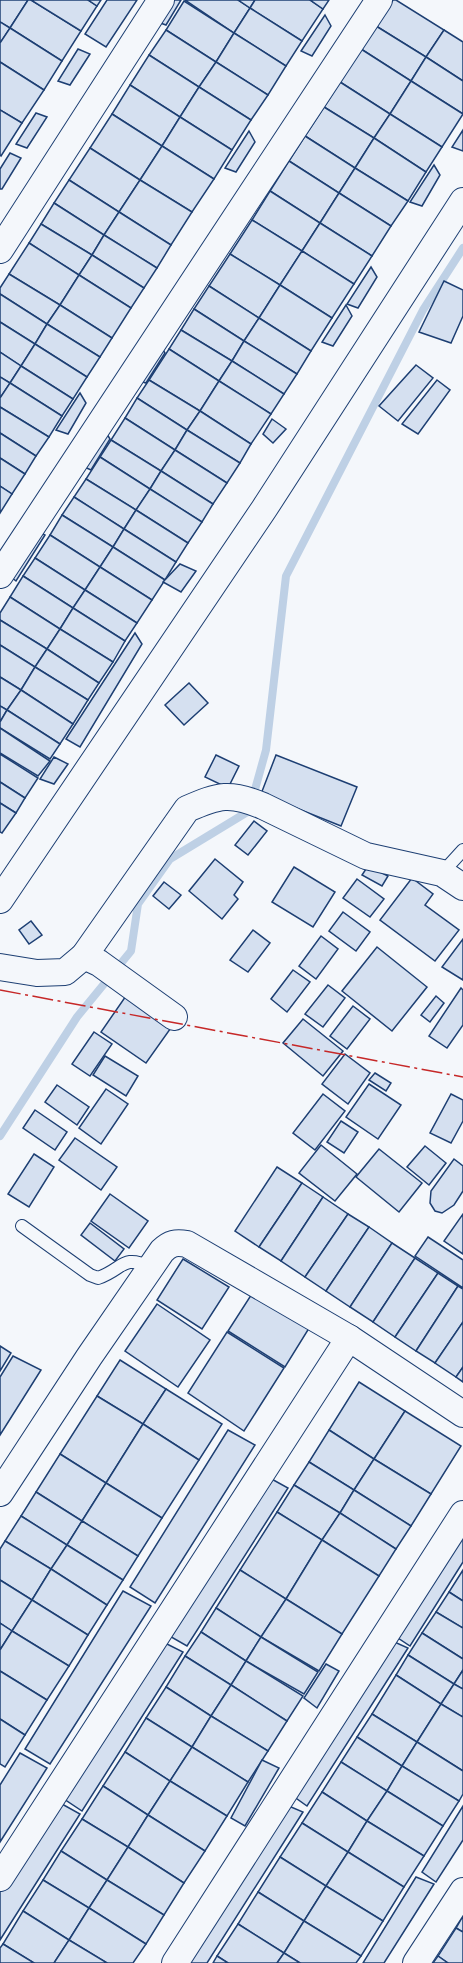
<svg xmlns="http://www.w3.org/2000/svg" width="463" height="1963" font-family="Mulish,sans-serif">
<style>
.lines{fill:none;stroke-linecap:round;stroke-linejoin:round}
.stream{stroke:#bed0e5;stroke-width:8}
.building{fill:#d5e0f0;stroke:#1d3f73;stroke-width:1.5}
.service-casing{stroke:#1d3f73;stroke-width:14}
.minor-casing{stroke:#1d3f73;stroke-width:28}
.service{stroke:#f4f7fb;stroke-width:12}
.minor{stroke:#f4f7fb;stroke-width:26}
.power{stroke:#c62828;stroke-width:1.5;stroke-dasharray:21 4.5 3 4.5;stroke-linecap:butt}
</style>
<rect width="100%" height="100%" fill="#f4f7fb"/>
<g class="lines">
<path class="stream" d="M0 1136 77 1017 131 951 138 904 170 859 249 811 266 750 286 576 423 310 463 248"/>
</g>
<g class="building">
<path d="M0 0H28L10 28 0 22Z"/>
<path d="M28 0H31L81 31 62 61 10 28Z"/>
<path d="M31 0H88L97 6 81 31Z"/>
<path d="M88 0H101L97 6Z"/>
<path d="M107 0H137L106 47 85 34Z"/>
<path d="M168 0H181L166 25 155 21Z"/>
<path d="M185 0H238L250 8 234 33Z"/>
<path d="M238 0H255L250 8Z"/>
<path d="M255 0H310L323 9 302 41 250 8Z"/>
<path d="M310 0H329L323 9Z"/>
<path d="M393 0H396L444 30 426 57 376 26Z"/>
<path d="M184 1 234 33 216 62 166 30Z"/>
<path d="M250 8 302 41 286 66 234 33Z"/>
<path d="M325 15 331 26 312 56 301 51Z"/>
<path d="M0 22 10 28 0 43Z"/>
<path d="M376 26 426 57 411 81 361 49Z"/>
<path d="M10 28 62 61 44 90 0 62V43Z"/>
<path d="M166 30 216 62 199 87 149 55Z"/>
<path d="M444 30 463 42V81L426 57Z"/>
<path d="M234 33 286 66 268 95 216 62Z"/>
<path d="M78 49 90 54 70 85 58 81Z"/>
<path d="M361 49 411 81 390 114 340 82Z"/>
<path d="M149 55 199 87 180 117 130 85Z"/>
<path d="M426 57 463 81V114L411 81Z"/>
<path d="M0 62 44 90 22 123 0 110Z"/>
<path d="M216 62 268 95 251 120 199 87Z"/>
<path d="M411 81 463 114 442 147 390 114Z"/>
<path d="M340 82 390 114 374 138 324 107Z"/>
<path d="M130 85 180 117 162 146 112 114Z"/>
<path d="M199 87 251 120 232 150 180 117Z"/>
<path d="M324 107 374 138 355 168 305 136Z"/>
<path d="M0 110 22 123 1 156 0 155Z"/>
<path d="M36 113 47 117 27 148 16 144Z"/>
<path d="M112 114 162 146 140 180 90 148Z"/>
<path d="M390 114 442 147 426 172 374 138Z"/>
<path d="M180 117 232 150 214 179 162 146Z"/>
<path d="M463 130V151L452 147Z"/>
<path d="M249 131 255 142 236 172 225 168Z"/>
<path d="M305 136 355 168 339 193 289 161Z"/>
<path d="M374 138 426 172 408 201 355 168Z"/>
<path d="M162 146 214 179 192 212 140 180Z"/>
<path d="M90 148 140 180 119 212 69 180Z"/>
<path d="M10 153 21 158 2 189H0V169Z"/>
<path d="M289 161 339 193 320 223 270 191Z"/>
<path d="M434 165 440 175 422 206 410 202Z"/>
<path d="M355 168 408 201 391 226 339 193Z"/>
<path d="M69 180 119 212 104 235 54 203Z"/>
<path d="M140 180 192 212 171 245 119 212Z"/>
<path d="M270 191 320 223 302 251 252 220Z"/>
<path d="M339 193 391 226 372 256 320 223Z"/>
<path d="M54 203 104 235 92 255 41 224Z"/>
<path d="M119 212 171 245 157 268 104 235Z"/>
<path d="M252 220 302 251 280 285 230 254Z"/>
<path d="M320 223 372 256 354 284 302 251Z"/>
<path d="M41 224 92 255 79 275 29 243Z"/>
<path d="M104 235 157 268 144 288 92 255Z"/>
<path d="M29 243 79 275 60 305 9 274Z"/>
<path d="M302 251 354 284 332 318 280 285Z"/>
<path d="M230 254 280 285 259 318 209 286Z"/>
<path d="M92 255 144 288 131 308 79 275Z"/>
<path d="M371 267 377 277 358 308 347 304Z"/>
<path d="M9 274 60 305 47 324 0 294V288Z"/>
<path d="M79 275 131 308 112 338 60 305Z"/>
<path d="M444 281 463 290V316L451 343 419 332Z"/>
<path d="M280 285 332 318 311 351 259 318Z"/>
<path d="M209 286 259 318 244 341 194 309Z"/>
<path d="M0 294 47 324 35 344 0 322Z"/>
<path d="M60 305 112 338 100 357 47 324Z"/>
<path d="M346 305 352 316 333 346 322 342Z"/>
<path d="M194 309 244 341 232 361 181 330Z"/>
<path d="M259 318 311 351 297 374 244 341Z"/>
<path d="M0 322 35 344 21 366 0 352Z"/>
<path d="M47 324 100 357 87 377 35 344Z"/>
<path d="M181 330 232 361 219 381 169 349Z"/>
<path d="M244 341 297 374 284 394 232 361Z"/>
<path d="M158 342 165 353 146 383 134 379Z"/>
<path d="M35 344 87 377 73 399 21 366Z"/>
<path d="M169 349 219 381 200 411 149 380Z"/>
<path d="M0 352 21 366 10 383 0 377Z"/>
<path d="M232 361 284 394 271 414 219 381Z"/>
<path d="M416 365 433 378 398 421 379 406Z"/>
<path d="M21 366 73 399 62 416 10 383Z"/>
<path d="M0 377 10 383 0 398Z"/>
<path d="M149 380 200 411 187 430 137 398Z"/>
<path d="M437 380 450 390 418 434 402 424Z"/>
<path d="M219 381 271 414 251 444 200 411Z"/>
<path d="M10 383 62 416 49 437 0 407V398Z"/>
<path d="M80 393 86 403 68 434 56 430Z"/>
<path d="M137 398 187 430 175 450 125 418Z"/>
<path d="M0 407 49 437 36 456 0 433Z"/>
<path d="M200 411 251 444 240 463 187 430Z"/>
<path d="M125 418 175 450 161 471 111 440Z"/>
<path d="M272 419 286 429 273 443 263 434Z"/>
<path d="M104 429 110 439 91 470 80 465Z"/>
<path d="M187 430 240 463 227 483 175 450Z"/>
<path d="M0 433 36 456 25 474 0 458Z"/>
<path d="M111 440 161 471 150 489 100 457Z"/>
<path d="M175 450 227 483 213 504 161 471Z"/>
<path d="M100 457 150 489 136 510 86 479Z"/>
<path d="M0 458 25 474 12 494 0 486Z"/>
<path d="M161 471 213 504 202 522 150 489Z"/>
<path d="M86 479 136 510 124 529 74 497Z"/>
<path d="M0 486 12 494 0 513Z"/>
<path d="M150 489 202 522 188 543 136 510Z"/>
<path d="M74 497 124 529 113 547 62 515Z"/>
<path d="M136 510 188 543 176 562 124 529Z"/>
<path d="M62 515 113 547 100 567 50 535Z"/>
<path d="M124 529 176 562 165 580 113 547Z"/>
<path d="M35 530 45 535 16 581 6 573Z"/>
<path d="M50 535 100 567 85 590 35 558Z"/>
<path d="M113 547 165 580 152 600 100 567Z"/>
<path d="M35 558 85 590 73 608 23 576Z"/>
<path d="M180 564 196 571 181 592 163 582Z"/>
<path d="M100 567 152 600 137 623 85 590Z"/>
<path d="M23 576 73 608 60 629 10 597Z"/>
<path d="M85 590 137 623 125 641 73 608Z"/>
<path d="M10 597 60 629 47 649 0 620V613Z"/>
<path d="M73 608 125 641 113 662 60 629Z"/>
<path d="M0 620 47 649 35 667 0 645Z"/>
<path d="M60 629 113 662 99 683 47 649Z"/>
<path d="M135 633 142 644 80 747 66 739Z"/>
<path d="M0 645 35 667 21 690 0 677Z"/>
<path d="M47 649 99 683 88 700 35 667Z"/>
<path d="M35 667 88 700 73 724 21 690Z"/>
<path d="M0 677 21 690 7 710 0 706Z"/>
<path d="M189 683 208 703 184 725 165 705Z"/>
<path d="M21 690 73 724 60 744 7 710Z"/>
<path d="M0 706 7 710 0 722Z"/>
<path d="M7 710 60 744 50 759 0 728V722Z"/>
<path d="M0 728 50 761 38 776 0 753Z"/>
<path d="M0 754 38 778 25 798 0 782Z"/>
<path d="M216 755 239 766 228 788 205 777Z"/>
<path d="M276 755 357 787 341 826 261 794Z"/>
<path d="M54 757 68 764 54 784 40 779Z"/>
<path d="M0 782 25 798 16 813 0 803Z"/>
<path d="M0 803 16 813 2 833 0 832Z"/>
<path d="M254 821 267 831 248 855 235 845Z"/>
<path d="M215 859 243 882 234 895 238 899 222 919 189 891Z"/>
<path d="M368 866 388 876 382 886 362 875Z"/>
<path d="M294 867 335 892 313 927 272 902Z"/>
<path d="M412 878 433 894 425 905 459 930 435 961 380 920Z"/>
<path d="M357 879 384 899 370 917 343 898Z"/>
<path d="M164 882 181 895 169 909 153 896Z"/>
<path d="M343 912 370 932 356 951 329 931Z"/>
<path d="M31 921 42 935 29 944 19 930Z"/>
<path d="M253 930 270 943 248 972 230 960Z"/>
<path d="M321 936 338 949 316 979 299 966Z"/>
<path d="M463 939V980L442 967Z"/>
<path d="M377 947 427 987 392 1031 342 991Z"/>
<path d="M293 970 310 982 287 1012 271 999Z"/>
<path d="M328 985 345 998 323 1027 305 1014Z"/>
<path d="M461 988 463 990V1025L447 1048 429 1036Z"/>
<path d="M128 993 173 1025 146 1063 101 1032Z"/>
<path d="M436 996 444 1003 430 1022 421 1015Z"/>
<path d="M353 1006 370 1019 347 1049 330 1036Z"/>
<path d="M303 1019 343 1051 323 1076 283 1043Z"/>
<path d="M94 1032 112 1044 90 1076 72 1064Z"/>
<path d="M345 1054 370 1073 348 1104 322 1084Z"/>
<path d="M105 1056 138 1076 126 1096 93 1075Z"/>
<path d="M375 1073 391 1083 386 1091 369 1080Z"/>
<path d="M369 1084 401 1105 378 1139 346 1117Z"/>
<path d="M57 1085 89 1107 77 1125 45 1102Z"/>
<path d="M106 1089 128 1104 101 1144 79 1128Z"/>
<path d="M323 1094 345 1111 315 1150 293 1133Z"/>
<path d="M451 1094 463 1100V1121L451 1143 430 1133Z"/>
<path d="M35 1110 67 1132 55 1150 23 1128Z"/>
<path d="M341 1121 358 1132 344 1153 327 1142Z"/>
<path d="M75 1138 117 1167 101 1190 59 1160Z"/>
<path d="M321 1145 357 1174 335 1201 299 1173Z"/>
<path d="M425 1146 446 1163 429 1185 407 1167Z"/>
<path d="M379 1149 422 1183 399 1212 356 1177Z"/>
<path d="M34 1154 54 1167 29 1207 8 1194Z"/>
<path d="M454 1159 463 1166V1191L454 1205 442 1213 435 1211 430 1203 431 1191Z"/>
<path d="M277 1167 302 1183 259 1247 235 1231Z"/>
<path d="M302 1183 323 1197 281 1261 259 1247Z"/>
<path d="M110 1194 148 1221 129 1248 91 1221Z"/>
<path d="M323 1197 348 1214 305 1277 281 1261Z"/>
<path d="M348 1214 369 1227 326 1291 305 1277Z"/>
<path d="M463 1214V1254L444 1241Z"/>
<path d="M90 1223 124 1249 115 1261 81 1235Z"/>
<path d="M369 1227 392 1243 350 1307 326 1291Z"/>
<path d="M428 1237 463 1260V1288L415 1256Z"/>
<path d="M392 1243 415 1258 373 1322 350 1307Z"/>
<path d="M415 1258 438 1273 395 1337 373 1322Z"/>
<path d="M183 1259 229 1287 202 1329 157 1300Z"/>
<path d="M438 1273 458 1286 416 1351 395 1337Z"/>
<path d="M458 1286 463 1289V1322L435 1363 416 1351Z"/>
<path d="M255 1289 311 1325 285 1367 228 1331Z"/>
<path d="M157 1304 210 1340 178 1387 125 1351Z"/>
<path d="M463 1322V1367L456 1377 435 1363Z"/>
<path d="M227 1332 284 1368 244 1431 188 1393Z"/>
<path d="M0 1346 11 1353 0 1371Z"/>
<path d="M13 1356 41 1370 0 1435V1377Z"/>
<path d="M120 1360 166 1389 143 1424 97 1396Z"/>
<path d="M463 1367V1382L456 1377Z"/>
<path d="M359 1382 405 1411 374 1459 329 1430Z"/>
<path d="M166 1389 222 1424 199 1460 143 1424Z"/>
<path d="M97 1396 143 1424 106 1483 60 1454Z"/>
<path d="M405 1411 461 1446 431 1494 374 1459Z"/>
<path d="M143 1424 199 1460 162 1518 106 1483Z"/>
<path d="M228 1430 255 1445 155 1603 130 1587Z"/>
<path d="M329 1430 374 1459 354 1490 309 1462Z"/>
<path d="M60 1454 106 1483 82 1521 36 1492Z"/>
<path d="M374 1459 431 1494 411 1526 354 1490Z"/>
<path d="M309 1462 354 1490 340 1513 294 1485Z"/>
<path d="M268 1477 288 1488 187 1646 166 1634Z"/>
<path d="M106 1483 162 1518 138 1556 82 1521Z"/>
<path d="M294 1485 340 1513 322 1540 277 1512Z"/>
<path d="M354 1490 411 1526 396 1549 340 1513Z"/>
<path d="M36 1492 82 1521 67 1545 21 1516Z"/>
<path d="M277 1512 322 1540 286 1599 240 1570Z"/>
<path d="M340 1513 396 1549 379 1576 322 1540Z"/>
<path d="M21 1516 67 1545 51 1569 5 1541Z"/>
<path d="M82 1521 138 1556 123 1580 67 1545Z"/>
<path d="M463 1527V1562L410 1646 395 1636Z"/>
<path d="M322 1540 379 1576 342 1634 286 1599Z"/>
<path d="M5 1541 51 1569 32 1600 0 1580V1549Z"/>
<path d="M67 1545 123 1580 107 1605 51 1569Z"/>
<path d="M51 1569 107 1605 88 1635 32 1600Z"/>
<path d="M240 1570 286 1599 261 1637 216 1608Z"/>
<path d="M463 1570V1601L449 1592Z"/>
<path d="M0 1580 32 1600 12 1631 0 1623Z"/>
<path d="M123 1591 151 1606 50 1764 25 1749Z"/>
<path d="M449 1592 463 1601V1628L436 1612Z"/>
<path d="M286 1599 342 1634 319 1671 261 1637Z"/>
<path d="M32 1600 88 1635 69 1666 12 1631Z"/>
<path d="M216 1608 261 1637 246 1661 201 1632Z"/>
<path d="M436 1612 463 1628V1659L422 1633Z"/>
<path d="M0 1623 12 1631 0 1650Z"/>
<path d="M12 1631 69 1666 47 1700 0 1671V1650Z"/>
<path d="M201 1632 246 1661 231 1685 185 1656Z"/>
<path d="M422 1633 463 1659V1670L454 1684 408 1655Z"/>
<path d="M261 1637 318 1672 304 1694 246 1661Z"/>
<path d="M159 1640 183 1652 82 1811 58 1795Z"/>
<path d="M390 1640 408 1648 307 1806 293 1796Z"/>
<path d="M408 1655 454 1684 441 1704 396 1675Z"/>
<path d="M185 1656 231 1685 211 1716 166 1687Z"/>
<path d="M246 1661 303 1696 287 1721 231 1685Z"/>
<path d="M326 1664 339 1671 317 1708 304 1698Z"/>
<path d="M463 1670V1689L454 1684Z"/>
<path d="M0 1671 47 1700 25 1735 0 1719Z"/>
<path d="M396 1675 441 1704 417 1742 372 1714Z"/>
<path d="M454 1684 463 1689V1717L441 1704Z"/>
<path d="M231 1685 287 1721 268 1751 211 1716Z"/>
<path d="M166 1687 211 1716 192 1747 146 1718Z"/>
<path d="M441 1704 463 1717V1771L417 1742Z"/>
<path d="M372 1714 417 1742 402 1766 357 1737Z"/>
<path d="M211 1716 268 1751 248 1782 192 1747Z"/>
<path d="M146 1718 192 1747 170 1781 125 1752Z"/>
<path d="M0 1719 25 1735 5 1767 0 1764Z"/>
<path d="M357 1737 402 1766 387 1791 341 1762Z"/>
<path d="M417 1742 463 1771V1794L459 1801 402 1766Z"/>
<path d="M192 1747 248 1782 227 1816 170 1781Z"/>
<path d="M125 1752 170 1781 148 1815 103 1786Z"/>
<path d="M20 1753 47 1768 0 1842V1785Z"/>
<path d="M262 1760 279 1768 245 1826 231 1818Z"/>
<path d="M341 1762 387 1791 367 1821 322 1792Z"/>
<path d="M402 1766 459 1801 443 1826 387 1791Z"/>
<path d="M170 1781 227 1816 205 1851 148 1815Z"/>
<path d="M103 1786 148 1815 128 1847 82 1819Z"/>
<path d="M387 1791 443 1826 424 1856 367 1821Z"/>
<path d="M322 1792 367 1821 348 1852 302 1823Z"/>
<path d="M53 1799 80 1814 0 1940V1884Z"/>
<path d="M284 1804 303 1812 207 1963H192L188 1960Z"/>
<path d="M463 1806V1840L436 1882 422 1872Z"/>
<path d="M148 1815 205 1851 184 1883 128 1847Z"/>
<path d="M82 1819 128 1847 107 1880 61 1851Z"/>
<path d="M367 1821 424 1856 404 1887 348 1852Z"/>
<path d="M302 1823 348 1852 326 1886 280 1857Z"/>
<path d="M128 1847 184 1883 164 1915 107 1880Z"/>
<path d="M61 1851 107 1880 89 1908 43 1880Z"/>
<path d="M348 1852 404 1887 383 1921 326 1886Z"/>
<path d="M280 1857 326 1886 304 1921 258 1892Z"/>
<path d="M416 1877 434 1884 384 1963H363Z"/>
<path d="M43 1880 89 1908 69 1940 23 1911Z"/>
<path d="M107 1880 164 1915 146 1944 89 1908Z"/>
<path d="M326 1886 383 1921 361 1956 304 1921Z"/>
<path d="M258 1892 304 1921 284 1953 238 1924Z"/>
<path d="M89 1908 146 1944 133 1963H107L69 1940Z"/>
<path d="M23 1911 69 1940 54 1963H34L3 1944Z"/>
<path d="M463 1916V1932L456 1928Z"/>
<path d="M304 1921 361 1956 356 1963H300L284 1953Z"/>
<path d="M238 1924 284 1953 277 1963H228L217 1956Z"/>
<path d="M456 1928 463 1932V1963H448L438 1956Z"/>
<path d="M69 1940 107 1963H54Z"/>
<path d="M3 1944 34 1963H0V1948Z"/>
<path d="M284 1953 300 1963H277Z"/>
<path d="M217 1956 228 1963H213Z"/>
<path d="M438 1956 448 1963H433Z"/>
</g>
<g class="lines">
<defs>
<g id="service">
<path d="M442 873 463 850"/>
<path d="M22 1226 90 1275 98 1278C124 1269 121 1254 151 1267"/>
</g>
<g id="minor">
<path d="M0 250 161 0"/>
<path d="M0 575 379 0"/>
<path d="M0 900 264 509 463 201"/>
<path d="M84 956 99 963 174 1017"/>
<path d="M0 967 37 973 65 972 84 956 187 809C219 795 230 792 263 806L366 856 442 873 463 887"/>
<path d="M0 1493 89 1357 162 1251C170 1243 176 1242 187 1244L349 1338 463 1414"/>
<path d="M0 1878 349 1338"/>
<path d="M175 1963 463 1514"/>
<path d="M416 1963 463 1891"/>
</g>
</defs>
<use href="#service" class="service-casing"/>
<use href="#minor" class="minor-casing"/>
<use href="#service" class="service"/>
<use href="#minor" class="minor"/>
<path class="power" d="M0 990 463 1077"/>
</g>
</svg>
